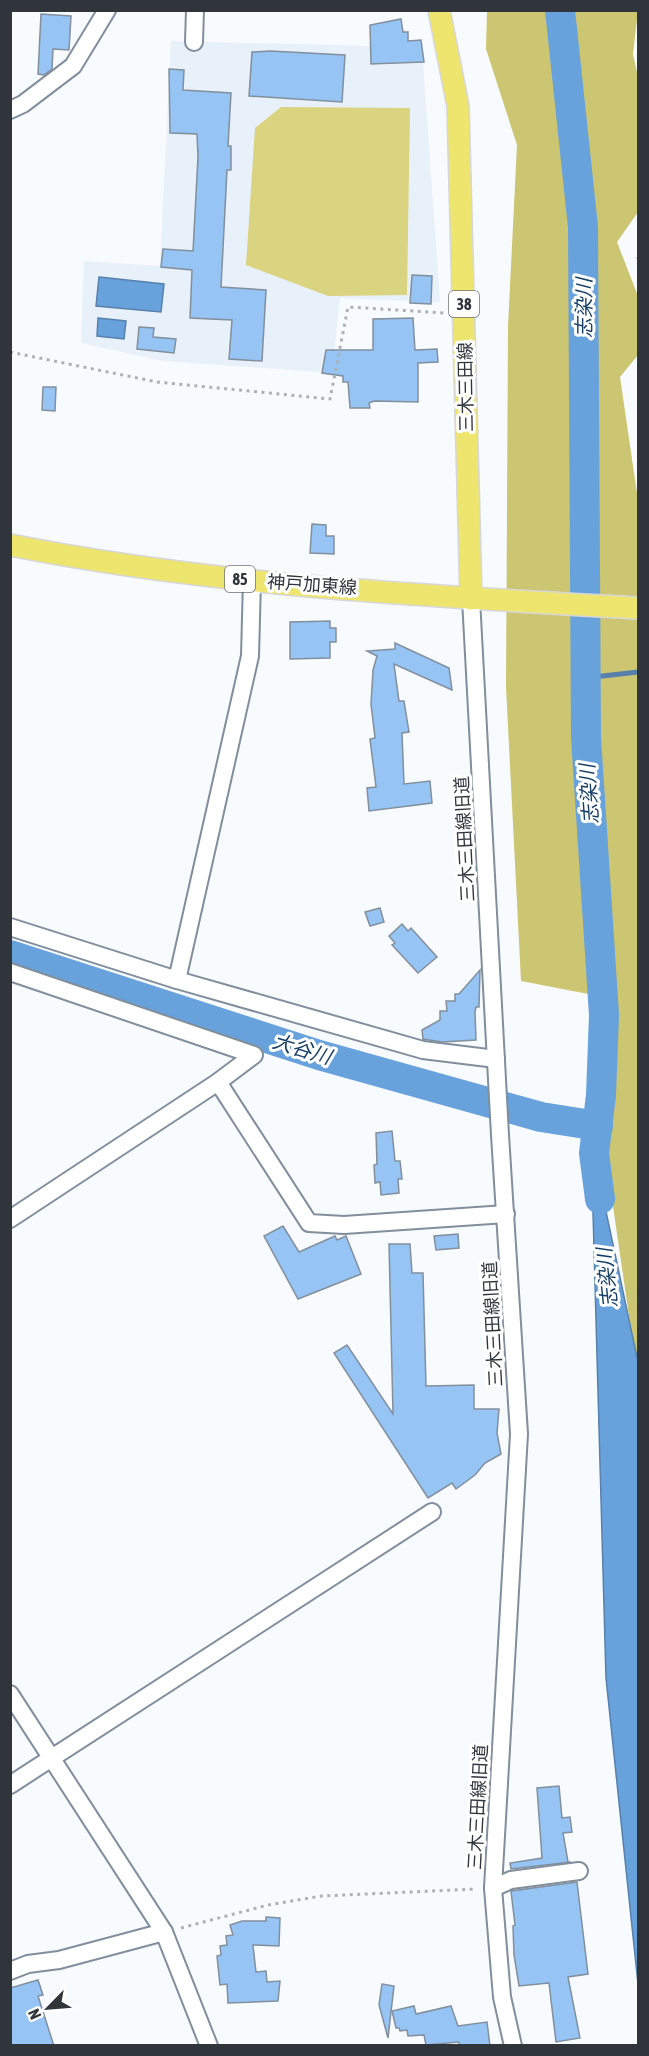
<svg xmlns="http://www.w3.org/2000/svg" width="649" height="2056" font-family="'Asap Condensed','Noto Sans JP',sans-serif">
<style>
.built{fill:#e8f0f9}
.green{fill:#dad380}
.forest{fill:#ccc571}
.water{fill:#68a2dd;stroke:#5781ac;stroke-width:1.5}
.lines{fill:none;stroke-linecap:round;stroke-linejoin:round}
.stream{stroke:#5781ac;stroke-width:5}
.river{stroke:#68a2dd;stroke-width:30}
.building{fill:#95c4f5;stroke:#828f9c;stroke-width:1.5}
.minor-casing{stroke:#818e9c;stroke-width:20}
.major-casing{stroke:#d6d7d8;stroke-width:24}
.path{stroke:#adb1b5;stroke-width:3;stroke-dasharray:3 4.5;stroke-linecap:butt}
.minor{stroke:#fff;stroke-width:16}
.major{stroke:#eee56e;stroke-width:21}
.labels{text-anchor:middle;stroke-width:6;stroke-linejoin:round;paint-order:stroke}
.shield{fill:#fff;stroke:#6e7276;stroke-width:1.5}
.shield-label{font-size:16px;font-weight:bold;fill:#30353b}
.street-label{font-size:18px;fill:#30353b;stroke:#fff}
.water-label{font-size:20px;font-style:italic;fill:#153f66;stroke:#fff}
</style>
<rect width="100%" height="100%" fill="#f8fbfe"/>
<path class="built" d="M171 41 370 46V65L423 63 440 302 340 298 332 370 321 372 163 361 81 343 84 261 160 266Z"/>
<path class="green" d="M281 107 410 108 407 295 328 296 246 265 255 128Z"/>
<path class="forest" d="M487 11H638L633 54 638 77V212L617 242 638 296V355L620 377 638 500V1362L634 1350 609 1179V998L521 981 506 687 508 326 517 145 486 49Z"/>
<g class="water">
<path d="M99 277 164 284 161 312 96 306Z"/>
<path d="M98 318 126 321 124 339 97 336Z"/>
<path d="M591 1141 638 1362V1984L606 1678Z"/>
</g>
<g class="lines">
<path class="stream" d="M585 678 638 672"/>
<g class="river">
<path d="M560 10 583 227 586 738 604 1015 601 1095 594 1153 600 1199"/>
<path d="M10 955 319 1055 541 1117 598 1126"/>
</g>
</g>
<g class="building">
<path d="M41 14 71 16 69 50 53 49 52 69 44 75 38 74Z"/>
<path d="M401 19 403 32H408V41L421 40 424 62 371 64 370 25Z"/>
<path d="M270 51 345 55 342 102 249 96 252 52Z"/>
<path d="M169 69 184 70 183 90 231 93 228 146H231V170H227L221 287 266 290 262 361 229 359 232 320 190 318 192 270 161 267 163 249 193 251 198 157 197 134 170 133Z"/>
<path d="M412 275 432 276 431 304 410 303Z"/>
<path d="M413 318 415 350 437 349 438 362 418 363V402L374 401 369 403 370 408H350L348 382H343V376L322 373 326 350H373V319Z"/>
<path d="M139 327 154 328 153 337 176 339 174 353 137 349Z"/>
<path d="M43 387H56L55 411 42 410Z"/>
<path d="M312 524 326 525V536H334V554L310 553Z"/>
<path d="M330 621V628H336V642H330V658L290 659V622Z"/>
<path d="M395 643 449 668 452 690 394 664 399 701H404L409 732 402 733 404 784 430 781 432 803 369 811 367 788 376 787 370 739 375 738 371 704 373 670 377 656 367 651 395 649Z"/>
<path d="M380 908 384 922 370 926 365 912Z"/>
<path d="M402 924 408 931 411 928 437 957 418 973 392 945 395 943 389 936Z"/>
<path d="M480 970 479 1007H476L475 1012 476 1040 442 1042 423 1039 422 1030 440 1020V1011H447L446 1001H455V994H459Z"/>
<path d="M392 1131 395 1161H400L402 1179H398L399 1193 381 1195 380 1182 375 1183 374 1165 377 1164 376 1133Z"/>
<path d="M283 1226 299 1252 335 1236 337 1240 346 1236 361 1274 298 1299 264 1236Z"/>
<path d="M458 1234 459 1248 436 1250 434 1236Z"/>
<path d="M389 1244H410L412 1273H423L426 1386 474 1385V1409H499L497 1433 501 1454 485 1463 475 1475 456 1489 452 1483 428 1498 334 1353 347 1345 393 1414Z"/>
<path d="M559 1786 562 1818 570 1817 572 1832 563 1833 568 1862H571L511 1869 510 1863 542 1858 537 1788Z"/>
<path d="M577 1882 588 1974 568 1977 580 2038 556 2042 549 1983 519 1986 514 1955 513 1926 515 1925 511 1891Z"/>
<path d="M266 1917 280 1918 279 1946 253 1945 256 1972 266 1971 267 1982 280 1981 278 2001 228 2003 227 1984 220 1985 217 1956 221 1955 220 1946 227 1945 226 1936 233 1935 230 1925 242 1921H266Z"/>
<path d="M38 1980 43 1995 38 1996 54 2046H10V1988Z"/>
<path d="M382 1984 394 1986 388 2038 379 2005Z"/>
<path d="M414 2006 416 2014 451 2006 458 2026 487 2022 490 2046H459V2042L426 2045 424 2035 408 2036 407 2030 400 2031 399 2028H396L392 2011Z"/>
</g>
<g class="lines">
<defs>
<g id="minor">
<path d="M194 42 195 10"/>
<path d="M10 110 23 104 73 66 107 10"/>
<path d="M471 599 500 1135 519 1434 493 1888 502 1997 513 2046"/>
<path d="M10 927 177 980 250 656 252 580"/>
<path d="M10 972 254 1055 218 1082"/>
<path d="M177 980 423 1050 496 1059"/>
<path d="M10 1219 218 1082 309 1223 344 1225 506 1214"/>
<path d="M10 1694 164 1932 209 2046"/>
<path d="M10 1785 432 1512"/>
<path d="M493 1888 511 1880 579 1871"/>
<path d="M10 1971 28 1964 59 1960 164 1932"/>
</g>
<g id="major">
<path d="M439 10 458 106 471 599"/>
<path d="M10 545C217 586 429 596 638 608"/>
</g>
</defs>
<use href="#minor" class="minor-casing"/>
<use href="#major" class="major-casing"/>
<g class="path">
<path d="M637 259 638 258"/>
<path d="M10 352 157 382 330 399 348 307 445 313"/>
<path d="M181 1928 268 1905 322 1896 476 1889"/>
</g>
<use href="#minor" class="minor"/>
<use href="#major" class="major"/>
</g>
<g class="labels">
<g class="shield">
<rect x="449" y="291" width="30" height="26" rx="4.5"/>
<rect x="225" y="566" width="30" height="26" rx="4.5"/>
</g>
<g class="shield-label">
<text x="464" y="310">38</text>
<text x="240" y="585">85</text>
</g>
<g class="street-label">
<text transform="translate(466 387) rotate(-91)" y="6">三木三田線</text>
<text transform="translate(312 585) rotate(4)" y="6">神戸加東線</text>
<text transform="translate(465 839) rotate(-93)" y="6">三木三田線旧道</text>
<text transform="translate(493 1324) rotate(-93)" y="6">三木三田線旧道</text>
<text transform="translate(478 1807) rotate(-87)" y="6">三木三田線旧道</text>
</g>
<g class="water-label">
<text transform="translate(584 308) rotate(-90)" y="7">志染川</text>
<text transform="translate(589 794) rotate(-94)" y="7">志染川</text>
<text transform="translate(302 1049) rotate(17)" y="7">大谷川</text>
<text transform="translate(607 1278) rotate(-96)" y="7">志染川</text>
</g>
</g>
<rect width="649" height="2056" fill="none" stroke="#30353b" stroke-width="24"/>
<g transform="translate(48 2008) rotate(245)" stroke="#ffffff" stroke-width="4.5" paint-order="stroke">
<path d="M0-4.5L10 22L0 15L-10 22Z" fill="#30353b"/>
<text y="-9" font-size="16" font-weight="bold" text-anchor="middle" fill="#30353b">N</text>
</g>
</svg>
